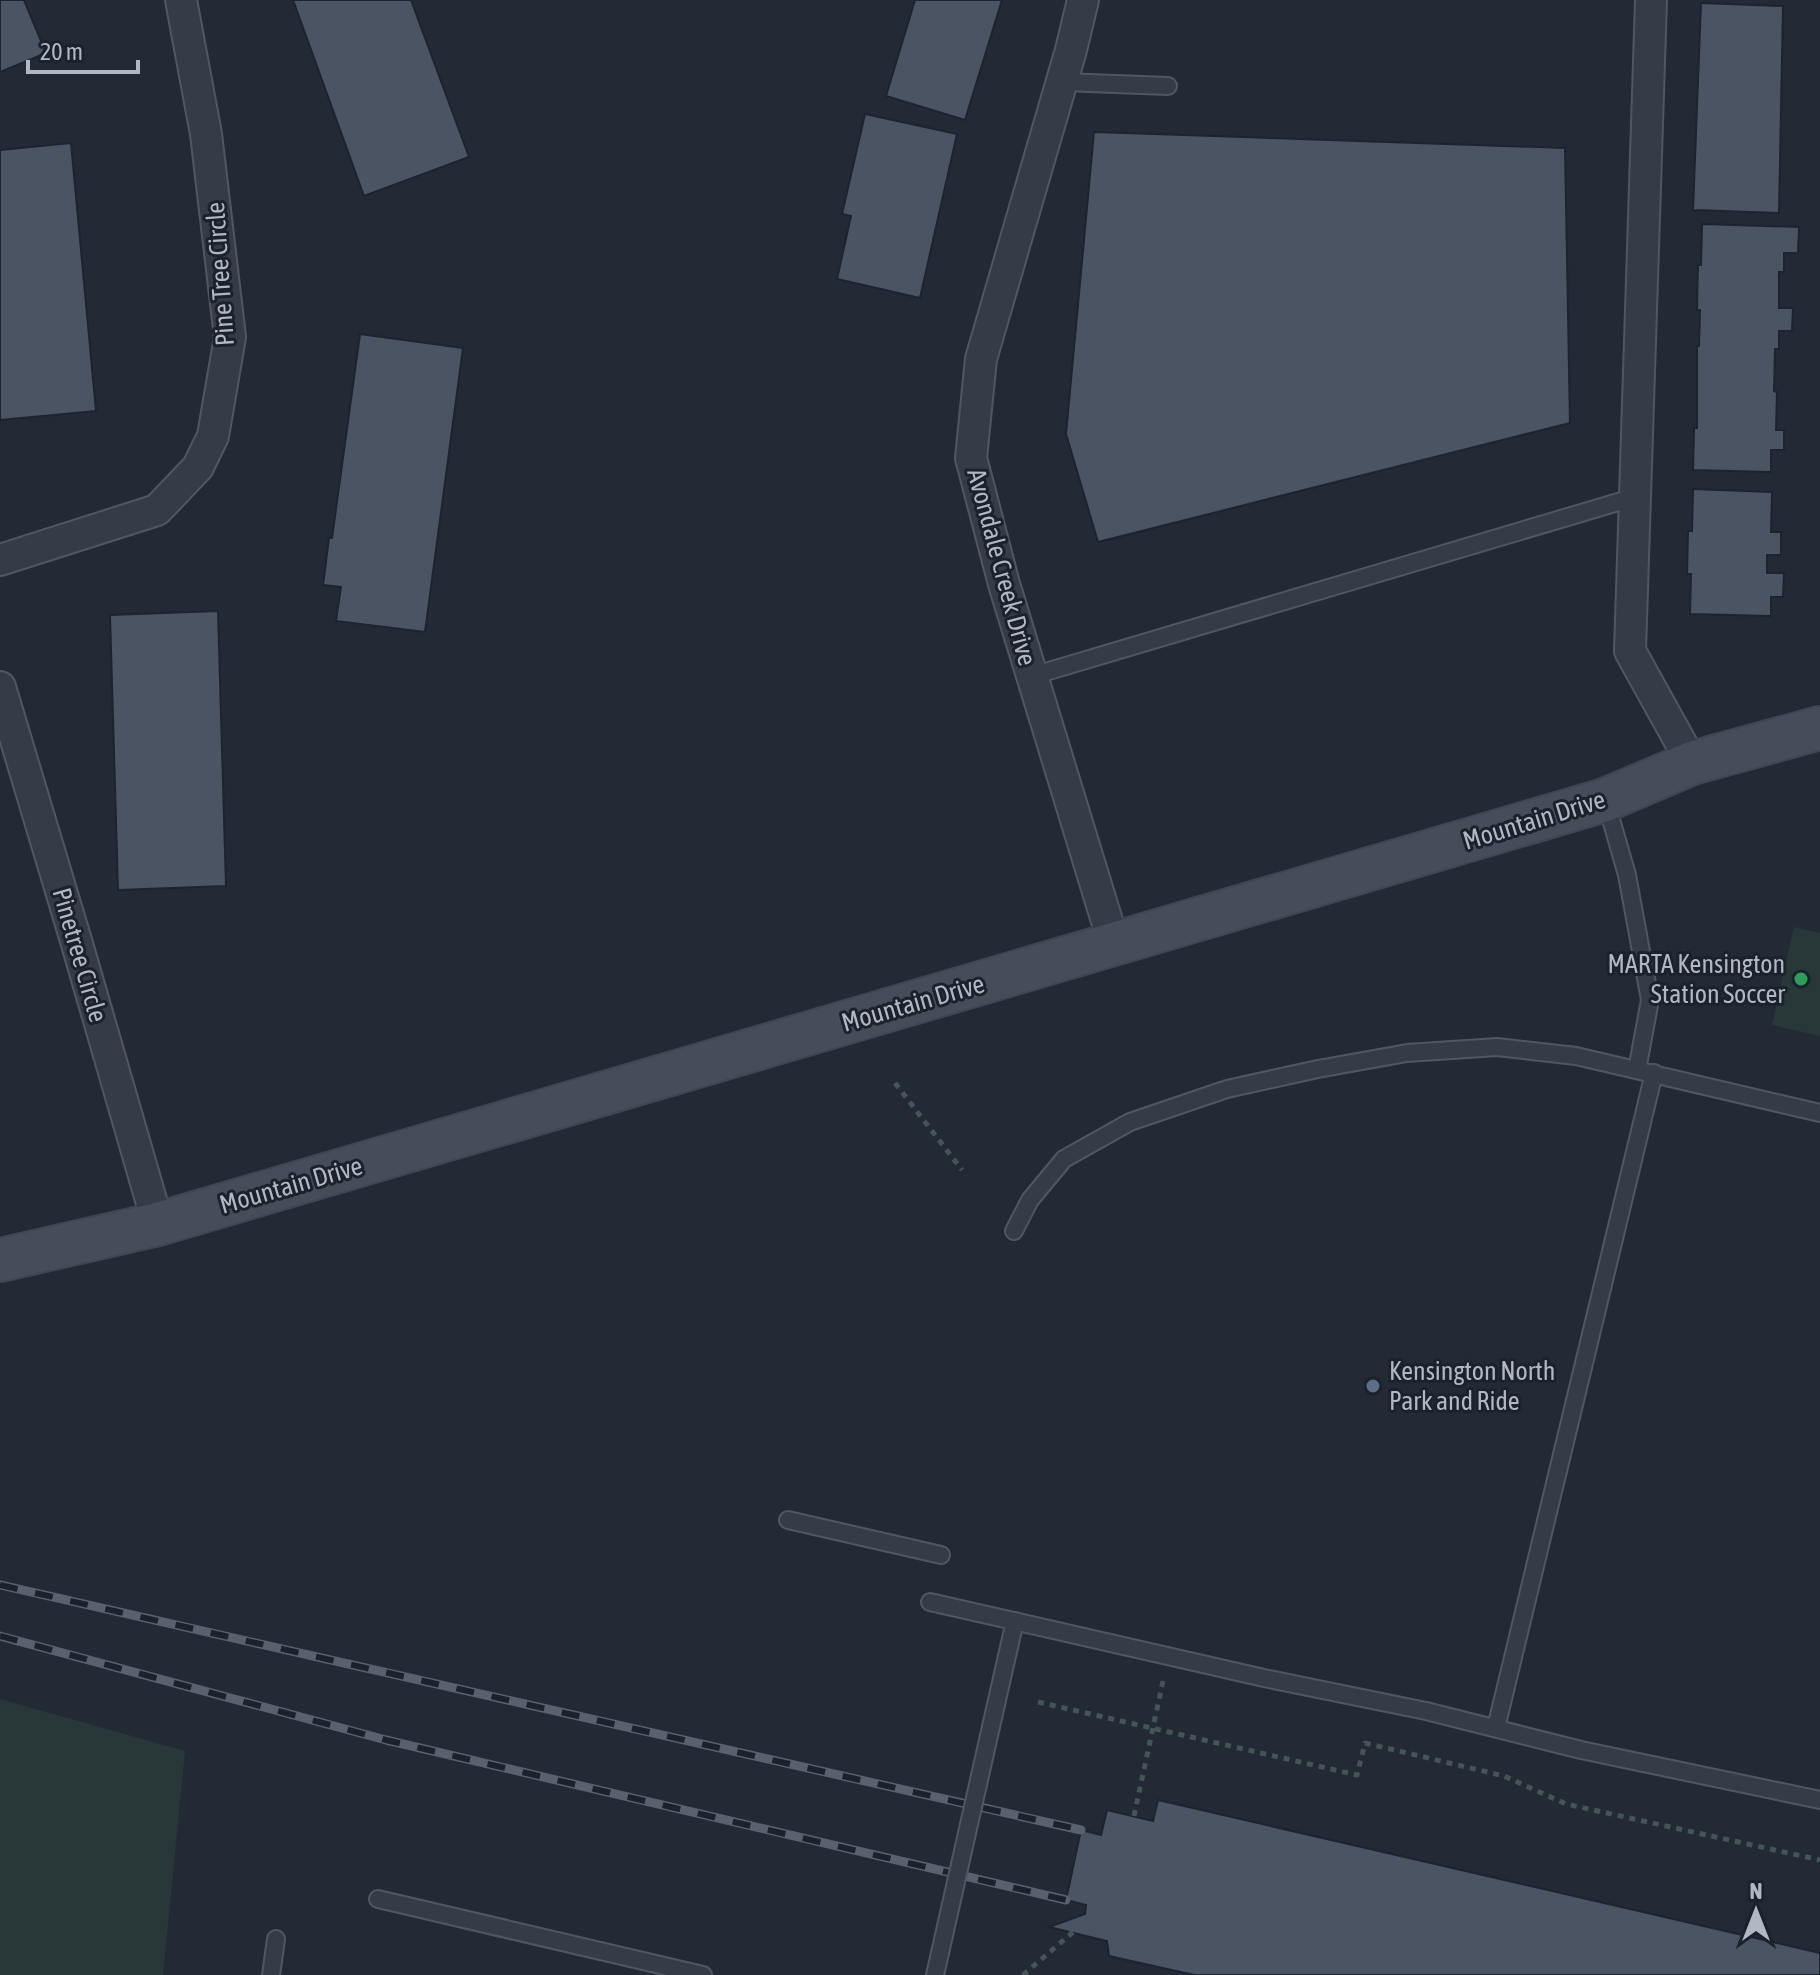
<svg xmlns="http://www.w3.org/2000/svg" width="1820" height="1975" font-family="'Asap Condensed',sans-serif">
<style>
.green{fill:#283839}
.building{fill:#4b5462;stroke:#1e242e;stroke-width:2}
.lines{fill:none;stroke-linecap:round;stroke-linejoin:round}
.lane-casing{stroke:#515762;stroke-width:20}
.street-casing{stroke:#515762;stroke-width:34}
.secondary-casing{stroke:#404650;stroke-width:46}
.path{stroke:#445457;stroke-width:5;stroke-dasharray:6 6;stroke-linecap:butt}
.lane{stroke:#363c47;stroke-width:16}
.street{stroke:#363c47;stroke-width:30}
.secondary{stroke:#454c5a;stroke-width:42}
.rail-casing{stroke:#59606e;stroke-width:9}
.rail{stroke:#1c222c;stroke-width:6;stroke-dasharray:18;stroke-linecap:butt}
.lane-bridge-casing{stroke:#515762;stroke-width:20;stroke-linecap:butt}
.lane-bridge{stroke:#363c47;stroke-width:16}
.leisure-dot{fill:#2e9e5b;stroke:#1c222c;stroke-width:3}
.service-dot{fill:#5c6f8a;stroke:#1c222c;stroke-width:3}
.labels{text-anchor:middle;stroke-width:6;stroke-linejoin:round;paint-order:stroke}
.street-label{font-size:26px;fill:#b1b7c3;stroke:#1c222c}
.poi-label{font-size:26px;fill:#b1b7c3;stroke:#1c222c;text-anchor:end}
</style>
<rect width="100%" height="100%" fill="#232a36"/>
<g class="green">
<path d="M1794 927 1820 933V1036L1772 1025Z"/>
<path d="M0 1699 185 1751 163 1975H0Z"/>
</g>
<g class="building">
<path d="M0 0H24L46 53 0 72Z"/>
<path d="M293 0H411L469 157 364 196Z"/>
<path d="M915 0H1002L965 120 886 96Z"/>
<path d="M1701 3 1783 6 1779 213 1693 210Z"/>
<path d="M865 114 957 134 920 298 837 279 851 216 842 214Z"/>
<path d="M1094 132 1565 148 1570 423 1098 542 1066 434Z"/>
<path d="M71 143 96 411 0 420V150Z"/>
<path d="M1702 224 1799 227 1798 253H1784V272H1779V308H1793L1792 331H1779V349H1775L1774 391 1777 392 1776 430H1784V450H1771V472L1693 470 1694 428H1697V346H1699L1700 310H1697L1698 265H1701Z"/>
<path d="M360 334 463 348 425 632 336 621 341 587 323 585 329 538H332Z"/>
<path d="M1693 489 1772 492 1771 532H1781V555H1767V573H1784L1783 597H1771V616L1690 614 1691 574H1687L1688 531H1692Z"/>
<path d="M218 611 226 886 118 890 110 615Z"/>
<path d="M1158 1800 1820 1953V1975H1194L1109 1956 1107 1941 1049 1927 1085 1914 1086 1905 1066 1900 1081 1830 1101 1835 1107 1810 1153 1821Z"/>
</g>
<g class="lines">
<defs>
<g id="lane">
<path d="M1062 82 1168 86"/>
<path d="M1032 676 1635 497"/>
<path d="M1606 802 1627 875 1650 1000 1637 1070"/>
<path d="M1014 1231 1030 1200 1064 1159 1130 1122 1227 1089 1318 1069 1407 1053 1497 1047 1576 1056 1820 1113"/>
<path d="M788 1520 941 1555"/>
<path d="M930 1602 1264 1678 1426 1711 1581 1750 1820 1800"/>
<path d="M1002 1678 1015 1621"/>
<path d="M1496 1728 1654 1073"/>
<path d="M378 1899 703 1975"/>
<path d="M271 1975 276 1939"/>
<path d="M935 1975 940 1953"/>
</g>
<g id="street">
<path d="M1083 0 1071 50 981 359 971 458 1004 584 1114 944"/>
<path d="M1651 0 1630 651 1692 763"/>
<path d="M0 560 157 510 198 467 213 436 230 337 206 134 181 0"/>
<path d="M0 687 77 944 158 1224"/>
</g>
<path id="secondary" d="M0 1260 158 1224 1605 800 1692 763 1820 728"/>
</defs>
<use href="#lane" class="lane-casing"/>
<use href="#street" class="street-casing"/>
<use href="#secondary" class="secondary-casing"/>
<g class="path">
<path d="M895 1083 962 1170"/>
<path d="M1038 1702 1357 1775 1365 1743 1504 1776 1566 1804 1820 1860"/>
<path d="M1134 1816 1163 1681"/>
<path d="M1023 1975 1073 1932"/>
</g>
<use href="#lane" class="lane"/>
<use href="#street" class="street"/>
<use href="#secondary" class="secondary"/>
<defs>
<g id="rail">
<path d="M0 1585 1081 1830"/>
<path d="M0 1636 386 1740 1066 1900"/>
</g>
</defs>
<use href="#rail" class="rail-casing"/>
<use href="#rail" class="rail"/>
<defs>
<path id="lane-bridge" d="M940 1953 1002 1678"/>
</defs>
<use href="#lane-bridge" class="lane-bridge-casing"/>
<use href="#lane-bridge" class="lane-bridge"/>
</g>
<circle class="leisure-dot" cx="1801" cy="979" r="8"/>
<circle class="service-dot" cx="1373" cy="1386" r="8"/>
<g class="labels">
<g class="street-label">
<text transform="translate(220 274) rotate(-94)" y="9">Pine Tree Circle</text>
<text transform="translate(1002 567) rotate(75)" y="9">Avondale Creek Drive</text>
<text transform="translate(1534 820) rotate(-17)" y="9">Mountain Drive</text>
<text transform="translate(80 955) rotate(74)" y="9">Pinetree Circle</text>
<text transform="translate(913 1003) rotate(-16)" y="9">Mountain Drive</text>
<text transform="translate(291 1185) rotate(-16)" y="9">Mountain Drive</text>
</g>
<g class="poi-label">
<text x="1785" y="973">MARTA Kensington<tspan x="1785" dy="30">Station Soccer</tspan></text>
<text x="1389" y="1380" text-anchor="start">Kensington North<tspan x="1389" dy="30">Park and Ride</tspan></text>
</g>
</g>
<g transform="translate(1756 1911)" stroke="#1c222c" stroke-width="6" paint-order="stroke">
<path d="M0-6L14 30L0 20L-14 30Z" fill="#b1b7c3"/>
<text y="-12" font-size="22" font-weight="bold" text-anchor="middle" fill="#b1b7c3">N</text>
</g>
<path d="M28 60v12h110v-12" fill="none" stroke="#b1b7c3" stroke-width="4"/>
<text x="40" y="60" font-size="24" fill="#b1b7c3" stroke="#1c222c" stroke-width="6" paint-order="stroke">20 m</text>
</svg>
